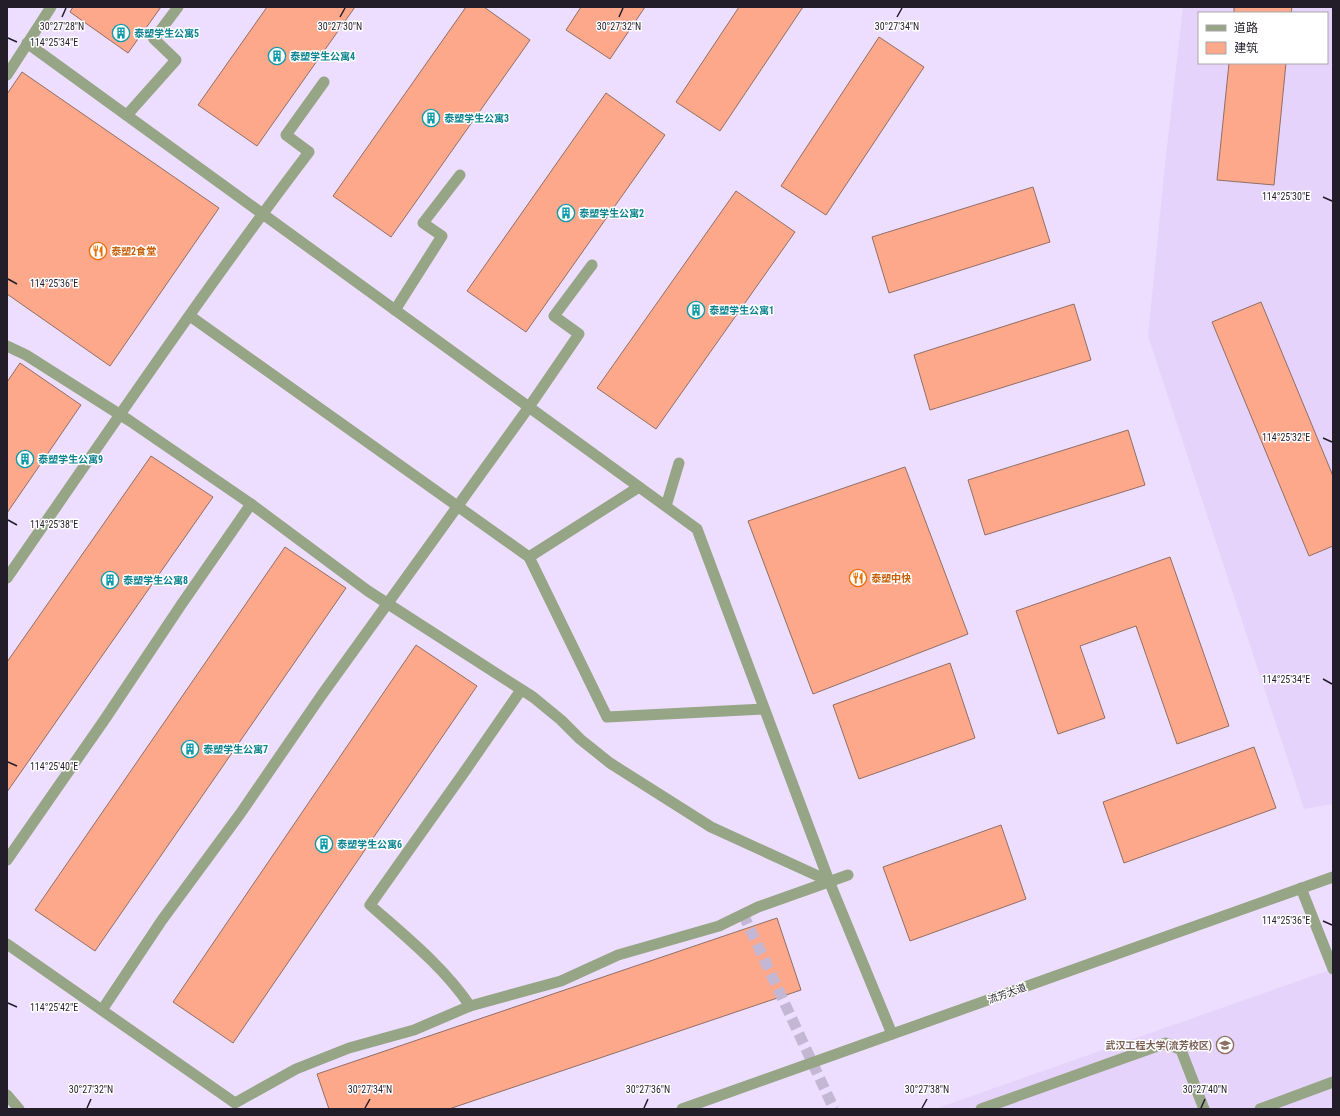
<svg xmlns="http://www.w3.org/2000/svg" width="1340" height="1116" font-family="'Roboto Condensed','Noto Sans SC',sans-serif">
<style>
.built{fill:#e6d3fb;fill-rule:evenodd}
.building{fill:#fda78b;stroke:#906e63}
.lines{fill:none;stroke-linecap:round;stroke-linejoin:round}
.pedestrian-tunnel{stroke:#c4b7d4;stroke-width:11;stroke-dasharray:11 5.5;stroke-linecap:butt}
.service{stroke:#96a585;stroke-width:11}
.minor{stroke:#96a585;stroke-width:11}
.ticks{fill:none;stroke:#221d29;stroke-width:1.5}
.labels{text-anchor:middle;stroke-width:3;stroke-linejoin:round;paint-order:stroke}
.culture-label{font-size:10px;font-weight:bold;fill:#0d838f;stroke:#fff;text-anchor:start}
.food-label{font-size:10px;font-weight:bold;fill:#c56008;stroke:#fff;text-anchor:start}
.street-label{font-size:10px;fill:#221d29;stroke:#fff}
.education-label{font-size:10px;font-weight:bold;fill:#785e54;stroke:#fff;text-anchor:end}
.ticks-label{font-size:10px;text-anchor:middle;fill:#221d29;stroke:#fff;stroke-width:3;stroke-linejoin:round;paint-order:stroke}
</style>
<rect width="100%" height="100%" fill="#eddeff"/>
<g class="built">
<path d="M1183 7H1333V804L1304 809 1148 336 1165 164ZM1199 13H1327V63H1199Z"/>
<path d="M1333 969V1109H935L1298 981Z"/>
</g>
<g class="building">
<path d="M73 7H161L128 53 70 12Z"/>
<path d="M267 7H355L257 146 198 105Z"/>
<path d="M466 7H484L530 40 391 237 333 196Z"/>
<path d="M581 7H645L610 59 566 30Z"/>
<path d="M739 7H803L720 131 676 102Z"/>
<path d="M1234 7H1292L1291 13H1234Z"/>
<path d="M879 37 924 67 826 215 781 186Z"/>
<path d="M1229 63H1286L1274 185 1217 180Z"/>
<path d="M22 72 219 208 110 366 7 294V94Z"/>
<path d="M606 93 665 135 526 332 467 291Z"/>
<path d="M1033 187 1050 242 889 293 872 237Z"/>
<path d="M736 191 795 232 656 429 597 388Z"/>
<path d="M1261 302 1333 476V546L1309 556 1212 322Z"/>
<path d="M1074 304 1091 360 930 410 914 355Z"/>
<path d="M20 363 81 405 7 513V382Z"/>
<path d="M1128 430 1145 485 985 535 968 480Z"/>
<path d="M151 456 213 497 7 792V662Z"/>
<path d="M905 467 968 634 813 694 748 521Z"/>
<path d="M285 547 346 588 95 951 35 910Z"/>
<path d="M1170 557 1229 726 1177 744 1136 626 1080 646 1105 718 1058 734 1016 611Z"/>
<path d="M416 645 477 686 233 1043 173 1002Z"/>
<path d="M950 663 975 738 859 779 833 705Z"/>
<path d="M1254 747 1276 808 1124 863 1103 802Z"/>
<path d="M1001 825 1026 899 910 941 883 867Z"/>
<path d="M777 918 801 990 449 1109H329L317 1074Z"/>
</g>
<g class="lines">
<path class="pedestrian-tunnel" d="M743 914 834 1109"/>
<path class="service" d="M981 1109 1166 1043 1181 1050 1204 1109"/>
<g class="minor">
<path d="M27 43 697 529 829 881 892 1034"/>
<path d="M7 75 51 7"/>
<path d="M127 115 176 60 154 39 178 7"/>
<path d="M395 310 442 236 423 223 460 175"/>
<path d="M190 316 529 557 607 717 764 709"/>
<path d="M7 346 26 355 130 421 251 504 368 591 533 697 561 720 580 739 610 763 711 827 829 881"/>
<path d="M666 506 679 463"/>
<path d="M529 557 639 487"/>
<path d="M7 578C106 435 204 290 309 152L286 135 324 82"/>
<path d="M7 860 105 719 181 605 251 504"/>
<path d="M1301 888 1333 969"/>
<path d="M7 944 235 1103 296 1069 349 1048 414 1030 470 1006 561 981 618 955 719 926 758 907 848 875"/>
<path d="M470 1006C444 967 405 936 370 905L465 771 521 690"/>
<path d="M102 1010 162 920 240 814 321 696 529 407 579 334 554 316 592 265"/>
<path d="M7 1095 19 1109"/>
<path d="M682 1109 1333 877"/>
<path d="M1260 1109 1333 1082"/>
</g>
</g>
<path class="ticks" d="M62 17 66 8M340 17 345 8M619 17 623 8M897 17 902 8M8 38 17 42M1323 197 1332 201M8 279 17 284M1323 438 1332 442M8 520 17 525M1323 679 1332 684M8 762 17 766M1323 921 1332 925M8 1003 17 1007M87 1108 91 1099M365 1108 370 1099M644 1108 648 1099M922 1108 927 1099M1201 1108 1205 1099"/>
<defs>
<symbol id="building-ring" viewBox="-11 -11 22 22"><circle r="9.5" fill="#fff" stroke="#0f9aa8" stroke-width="1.5"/><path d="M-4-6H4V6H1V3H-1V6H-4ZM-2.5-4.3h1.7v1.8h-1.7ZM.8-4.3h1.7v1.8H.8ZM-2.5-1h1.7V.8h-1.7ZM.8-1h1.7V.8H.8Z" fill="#0f9aa8"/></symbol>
<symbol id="restaurant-ring" viewBox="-11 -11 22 22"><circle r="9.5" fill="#fff" stroke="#e8710a" stroke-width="1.5"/><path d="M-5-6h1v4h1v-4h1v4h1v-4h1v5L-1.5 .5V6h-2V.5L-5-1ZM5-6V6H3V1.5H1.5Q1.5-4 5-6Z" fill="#e8710a"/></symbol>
<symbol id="university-ring" viewBox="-11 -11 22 22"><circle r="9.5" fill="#fff" stroke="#8d6e63" stroke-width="1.5"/><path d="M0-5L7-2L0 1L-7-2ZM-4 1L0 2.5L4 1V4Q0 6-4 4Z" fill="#8d6e63"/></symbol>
</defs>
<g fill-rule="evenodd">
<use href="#building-ring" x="111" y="23" width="20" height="20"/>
<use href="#building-ring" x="267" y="46" width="20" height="20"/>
<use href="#building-ring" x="421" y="108" width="20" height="20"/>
<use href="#building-ring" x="556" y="203" width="20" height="20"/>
<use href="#restaurant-ring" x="88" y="241" width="20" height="20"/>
<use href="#building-ring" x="686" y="300" width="20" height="20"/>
<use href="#building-ring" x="15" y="449" width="20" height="20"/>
<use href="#restaurant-ring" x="848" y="568" width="20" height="20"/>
<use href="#building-ring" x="100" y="570" width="20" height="20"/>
<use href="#building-ring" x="180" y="739" width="20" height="20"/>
<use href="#building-ring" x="314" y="834" width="20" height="20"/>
<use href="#university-ring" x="1215" y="1035" width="20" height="20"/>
</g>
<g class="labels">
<g class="culture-label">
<text x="134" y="37">泰塑学生公寓5</text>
<text x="290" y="60">泰塑学生公寓4</text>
<text x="444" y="122">泰塑学生公寓3</text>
<text x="579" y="217">泰塑学生公寓2</text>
<text x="709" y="314">泰塑学生公寓1</text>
<text x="38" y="463">泰塑学生公寓9</text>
<text x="123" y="584">泰塑学生公寓8</text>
<text x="203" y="753">泰塑学生公寓7</text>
<text x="337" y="848">泰塑学生公寓6</text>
</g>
<g class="food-label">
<text x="111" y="255">泰塑2食堂</text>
<text x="871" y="582">泰塑中快</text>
</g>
<g class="street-label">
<text transform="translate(1007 993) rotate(-20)" y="4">流芳大道</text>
</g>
<g class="education-label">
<text x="1212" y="1049">武汉工程大学(流芳校区)</text>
</g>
</g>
<g class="ticks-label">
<text x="62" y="30">30°27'28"N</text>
<text x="340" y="30">30°27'30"N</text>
<text x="619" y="30">30°27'32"N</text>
<text x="897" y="30">30°27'34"N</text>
<text x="54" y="46">114°25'34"E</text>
<text x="1286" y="200">114°25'30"E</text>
<text x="54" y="287">114°25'36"E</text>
<text x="1286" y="441">114°25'32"E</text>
<text x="54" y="528">114°25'38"E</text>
<text x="1286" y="683">114°25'34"E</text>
<text x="54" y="770">114°25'40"E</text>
<text x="1286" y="924">114°25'36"E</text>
<text x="54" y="1011">114°25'42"E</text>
<text x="91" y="1093">30°27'32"N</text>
<text x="370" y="1093">30°27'34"N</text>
<text x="648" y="1093">30°27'36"N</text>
<text x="927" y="1093">30°27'38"N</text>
<text x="1205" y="1093">30°27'40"N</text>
</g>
<rect width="1340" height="1116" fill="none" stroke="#221d29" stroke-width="16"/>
<rect x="1198" y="12" width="130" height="52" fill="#ffffff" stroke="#a7a5a9"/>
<rect x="1206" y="25" width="20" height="6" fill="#96a585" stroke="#a7a5a9"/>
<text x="1234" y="32" font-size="12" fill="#221d29">道路</text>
<rect x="1206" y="42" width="20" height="12" fill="#fda78b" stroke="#a7a5a9"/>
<text x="1234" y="52" font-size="12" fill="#221d29">建筑</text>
</svg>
